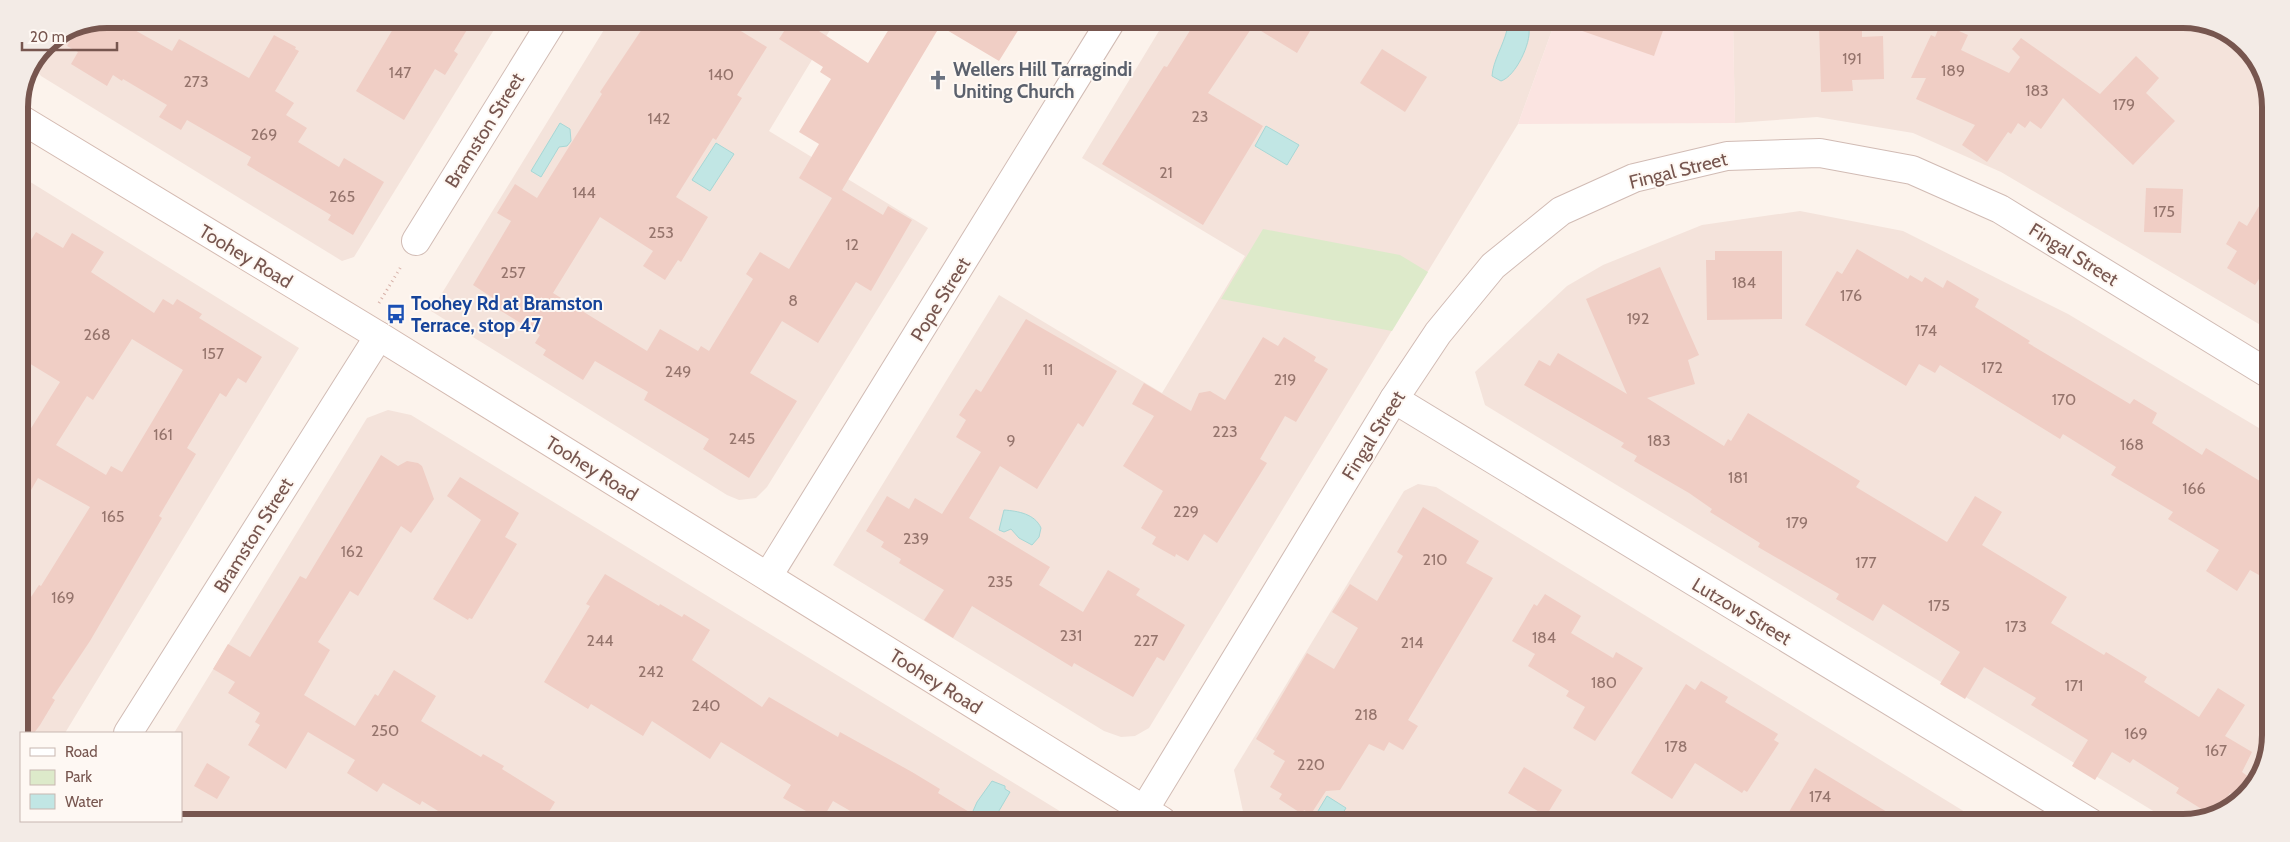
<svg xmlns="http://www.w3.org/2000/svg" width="2290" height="842" font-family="Cabin,sans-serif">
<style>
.residential{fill:#f4e3db}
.commercial{fill:#fbe4e1}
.green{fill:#ddeaca}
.water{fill:#c1e6e4;stroke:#a7d7d5}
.building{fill:#f0cec5;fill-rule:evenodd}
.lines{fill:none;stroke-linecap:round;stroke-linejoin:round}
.street-casing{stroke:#d1bbb4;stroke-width:30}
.secondary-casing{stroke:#d4bab1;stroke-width:30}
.path{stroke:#d6b0a7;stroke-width:3;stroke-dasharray:1 4;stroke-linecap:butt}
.street{stroke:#fff;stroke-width:28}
.secondary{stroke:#fff;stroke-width:28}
.labels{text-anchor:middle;stroke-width:4;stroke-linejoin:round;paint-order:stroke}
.number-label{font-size:16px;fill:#95746c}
.worship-label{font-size:19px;font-weight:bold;fill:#5b616d;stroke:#fef8f3;text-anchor:start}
.street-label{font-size:19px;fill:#77564f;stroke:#fef8f3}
.transit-label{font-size:19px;font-weight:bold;fill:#164399;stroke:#fef8f3;text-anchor:start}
.rim{fill:none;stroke:#77564f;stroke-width:6}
</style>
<rect width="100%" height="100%" fill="#fcf3ec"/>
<g class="residential">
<path d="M106 19 500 20 354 257 342 261 41 76 34 67 45 44 73 25Z"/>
<path d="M610 20H836L769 131 928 228 767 487 756 498 739 500 727 495 431 311Z"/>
<path d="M1165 21 1555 22 1518 124 1149 728 1135 736 1121 737 1104 731 833 565 999 295 1162 393 1245 256 1082 158Z"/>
<path d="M1733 22 2212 23 2253 53 2271 100 2269 330 2001 172 1913 133 1817 117 1735 123Z"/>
<path d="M19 175 299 348 65 733H21V748L19 742Z"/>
<path d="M1800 211 1903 231 2068 314 2269 434 2267 764 2233 808 2184 823H2173L1485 405 1475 372 1567 286 1603 265 1702 225Z"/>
<path d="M388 410 411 415 1076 821 181 819V733H174L367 418Z"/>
<path d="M1418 484 1436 487 1983 823 1253 821 1244 816 1234 770 1404 491Z"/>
</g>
<path class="commercial" d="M1555 22H1733L1735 123 1518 124Z"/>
<path class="green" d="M1263 229 1400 255 1428 272 1392 331 1221 299Z"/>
<g class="water">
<path d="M1522 24 1529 29C1531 43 1516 76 1501 81L1492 76C1493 61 1503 46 1507 30L1514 25Z"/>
<path d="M560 123 570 129 571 141 567 146 559 147 541 177 531 171Z"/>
<path d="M1266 126 1299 145 1287 165 1255 146Z"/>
<path d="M716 143 734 154 710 191 692 180Z"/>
<path d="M1004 510C1018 511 1035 514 1041 528L1039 537 1032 545 1019 538 1011 529 1004 532 999 530Z"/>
<path d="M992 781 1005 786V789L1010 792 993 821H974L970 818 977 802Z"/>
<path d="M1327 796 1346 808 1338 821H1312Z"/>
</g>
<g class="building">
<path d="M106 19H115L172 51 179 39 249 78 274 35 296 47 295 49 299 51 275 91 294 103 286 115 307 128 298 142 339 167 344 158 384 182 353 235 328 220 331 215 247 165 251 157 187 120 181 130 159 117 167 105 123 79 122 81 113 75 107 86 71 64 78 52 67 46 80 24Z"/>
<path d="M399 19 473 20 454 51 458 54 445 75 435 69 404 120 356 91Z"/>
<path d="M648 20H723L767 47 737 95 742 98 716 140 713 138 676 197 708 217 681 262 678 260 665 280 643 266 653 251 600 217 553 293 647 351 660 329 698 351 701 346 709 351 753 279 746 274 760 252 789 269 832 198 799 178 819 144 799 132 831 79 820 72 823 67 779 39 791 20H802L868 63 894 21H1024L999 61 940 26 842 190 883 215 888 206 912 220 871 291 856 282 818 343 782 321 750 373 797 401 749 478 703 449 709 439 644 400 648 392 595 361 583 380 543 355 546 350 535 343 540 335 493 306 496 300 473 285 511 221 497 213 515 184 537 198 602 94 600 92Z"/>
<path d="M1196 21H1316L1297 53 1253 26 1208 93 1263 126 1203 225 1102 164 1164 66 1167 67Z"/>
<path d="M1569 22H1666L1654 56 1568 26Z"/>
<path d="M1819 23H1862V37L1883 36 1884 79 1852 80 1853 91 1821 92Z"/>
<path d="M1941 23 1968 35 1961 50 2009 73 2020 57 2012 49 2021 38 2100 94 2136 56 2159 78 2146 93 2175 121 2133 165 2063 98 2041 129 2030 121 2025 128 2018 123 2011 134 2008 132 1987 162 1962 145 1975 125 1916 99 1926 78H1911L1931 35 1935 37Z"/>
<path d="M1382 49 1427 77 1405 112 1360 83Z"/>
<path d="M2146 188 2183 189 2181 233 2144 232Z"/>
<path d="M2270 188V286L2259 279 2255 285 2227 268 2237 251 2226 244 2239 221 2247 226Z"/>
<path d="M36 232 63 248 72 233 104 252 91 272 154 313 163 299 173 305 177 299 202 314 199 318 262 357 246 383 238 378 226 397 220 393 187 448 196 454 159 516 162 518 90 641 52 698 55 700 40 725 34 733H21V748L19 742V594L29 600 39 585 41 586 90 507 38 478 19 511V428L28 433 60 382 19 357V259ZM132 339 183 370 122 472 111 466 106 475 56 445 87 396 93 400Z"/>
<path d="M1857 249 1908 279 1910 275 1922 282 1925 277 1943 288 1947 280 1979 299 1975 307 2030 341 2028 343 2130 404 2134 399 2157 413 2152 423 2202 455 2206 448 2268 486V580L2250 570 2237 591 2206 571 2219 550 2168 519 2173 512 2111 475 2116 467 2063 434 2060 439 1940 365 1935 373 1919 364 1906 386 1805 325 1837 271 1842 274Z"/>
<path d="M1715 251H1782V319L1707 320 1706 260H1715Z"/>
<path d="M1660 267 1699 355 1688 360 1695 384 1647 398 1724 446 1728 439 1731 441 1748 413 1860 481 1856 487 1947 542 1975 496 2002 512 1982 545 2067 597 2051 623 2104 655 2106 652 2147 677 2144 682 2199 717 2218 688 2245 705 2225 736 2252 752 2242 772 2254 781 2240 799 2230 793 2217 813 2211 815 2176 793 2179 788 2133 759 2130 763 2112 752 2095 780 2072 766 2088 740 2031 705 2036 698 1984 667 1965 699 1940 684 1960 652 1883 604 1873 621 1836 599 1839 594 1758 547 1760 543 1710 512 1712 509 1689 493 1634 461 1637 456 1621 447 1624 443 1524 385 1539 360 1550 366 1558 353 1627 394 1586 299Z"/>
<path d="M1026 319 1117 371 1083 427 1078 423 1037 489 1000 466 969 518 1050 567 1039 585 1083 612 1108 570 1140 589 1136 595 1185 625 1164 661 1157 657 1133 697 1074 663 1072 667 972 606 953 638 924 620 944 590 899 563 901 559 881 547 884 542 866 531 887 496 909 509 915 498 942 514 981 452 956 437 966 420 959 415 976 389 981 392Z"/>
<path d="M1263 337 1278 346 1284 337 1316 357 1314 361 1328 369 1296 422 1285 416 1260 459 1267 463 1217 543 1204 534 1188 561 1176 554 1175 557 1152 544 1156 537 1141 528 1163 491 1123 466 1154 416 1132 404 1144 383 1191 411 1199 393 1210 391 1225 400Z"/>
<path d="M381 455 398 466 407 461 418 463 422 466 434 499 411 533 401 526 358 596 350 591 318 642 330 650 304 695 355 726 375 694 378 696 394 670 436 696 421 721 481 757 483 754 504 766 502 769 555 802 544 820 451 819 422 801 420 805 383 783 377 792 347 773 355 760 308 732 286 769 248 745 260 725 255 722 260 713 228 693 235 682 213 669 228 644 250 657 300 576 306 579Z"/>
<path d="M460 477 519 513 505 537 517 544 472 619 469 618 468 620 433 599 481 520 447 496Z"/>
<path d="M1423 507 1479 541 1466 563 1493 578 1408 720 1418 726 1403 750 1389 742 1384 751 1369 744 1340 790 1326 791 1311 814 1304 810 1302 814 1279 799 1282 794 1270 787 1285 761 1273 754 1275 751 1256 739 1307 653 1334 669 1358 628 1332 612 1350 584 1377 601 1403 556 1397 552Z"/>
<path d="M605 574 659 606 660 604 682 617 684 614 710 630 692 660 762 707 769 697 838 737 840 732 912 772 940 789 938 793 984 821 866 820 833 801 822 820 783 798 791 785 721 742 710 759 652 721 643 736 591 704 588 709 544 682 590 606 586 604Z"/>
<path d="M1545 594 1581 616 1571 633 1613 658 1616 652 1643 668 1595 741 1573 728 1585 707 1566 696 1569 691 1528 666 1535 654 1512 641 1534 604 1537 606Z"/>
<path d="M1701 681 1728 697 1725 702 1778 734 1774 740 1779 743 1747 792 1744 790 1742 793 1695 763 1672 799 1631 773 1686 684 1695 690Z"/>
<path d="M207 763 230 777 217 799 194 786Z"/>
<path d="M1524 767 1562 790 1546 816 1508 793Z"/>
<path d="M1815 768 1905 823 1783 822Z"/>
</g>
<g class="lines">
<defs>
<g id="street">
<path d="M416 241 553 20"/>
<path d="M1394 399 2091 823"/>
<path d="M768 576 1111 21"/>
<path d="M128 733 379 336"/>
<path d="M1144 810 1394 399 1438 333 1493 266 1561 211 1634 178 1727 156 1820 153 1912 170 2000 209 2269 374"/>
</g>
<path id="secondary" d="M19 118 379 336 1162 821"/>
</defs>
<use href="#street" class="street-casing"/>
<use href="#secondary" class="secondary-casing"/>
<path class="path" d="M379 303 402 265"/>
<use href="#street" class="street"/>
<use href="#secondary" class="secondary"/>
</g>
<defs>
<symbol id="church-bare" viewBox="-9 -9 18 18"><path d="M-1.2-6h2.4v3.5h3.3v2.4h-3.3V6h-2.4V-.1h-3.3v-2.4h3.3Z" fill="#6b7280" stroke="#fef8f3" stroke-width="2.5" paint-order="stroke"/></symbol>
<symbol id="bus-bare" viewBox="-9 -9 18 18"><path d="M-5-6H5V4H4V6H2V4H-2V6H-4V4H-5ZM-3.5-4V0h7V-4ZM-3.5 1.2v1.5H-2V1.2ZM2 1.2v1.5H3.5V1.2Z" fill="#1a4fb4" stroke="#fef8f3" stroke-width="2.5" paint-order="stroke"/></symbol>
</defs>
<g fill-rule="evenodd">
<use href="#church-bare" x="924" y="66" width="28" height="28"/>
<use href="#bus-bare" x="382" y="300" width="28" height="28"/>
</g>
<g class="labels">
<g class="number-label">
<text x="1852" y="64">191</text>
<text x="1953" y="76">189</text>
<text x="400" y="78">147</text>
<text x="721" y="80">140</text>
<text x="196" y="87">273</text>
<text x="2037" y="96">183</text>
<text x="2124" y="110">179</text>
<text x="1200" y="122">23</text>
<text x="659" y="124">142</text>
<text x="264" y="140">269</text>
<text x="1166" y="178">21</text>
<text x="584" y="198">144</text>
<text x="342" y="202">265</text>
<text x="2164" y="217">175</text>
<text x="661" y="238">253</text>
<text x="852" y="250">12</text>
<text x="513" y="278">257</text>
<text x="1744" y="288">184</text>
<text x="1851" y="301">176</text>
<text x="793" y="306">8</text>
<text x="1638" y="324">192</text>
<text x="1926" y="336">174</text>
<text x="97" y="340">268</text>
<text x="213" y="359">157</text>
<text x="1992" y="373">172</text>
<text x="1048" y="375">11</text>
<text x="678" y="377">249</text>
<text x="1285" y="385">219</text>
<text x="2064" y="405">170</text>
<text x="1225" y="437">223</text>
<text x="163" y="440">161</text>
<text x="742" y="444">245</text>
<text x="1011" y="446">9</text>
<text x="1659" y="446">183</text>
<text x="2132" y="450">168</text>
<text x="1738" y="483">181</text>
<text x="2194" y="494">166</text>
<text x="1186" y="517">229</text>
<text x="113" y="522">165</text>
<text x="1797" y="528">179</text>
<text x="916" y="544">239</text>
<text x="352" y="557">162</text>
<text x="1435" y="565">210</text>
<text x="1866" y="568">177</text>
<text x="1000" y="587">235</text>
<text x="63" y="603">169</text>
<text x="1939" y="611">175</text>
<text x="2016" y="632">173</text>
<text x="1071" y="641">231</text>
<text x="1544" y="643">184</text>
<text x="600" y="646">244</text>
<text x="1146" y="646">227</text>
<text x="1412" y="648">214</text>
<text x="651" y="677">242</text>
<text x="1604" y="688">180</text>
<text x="2074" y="691">171</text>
<text x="706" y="711">240</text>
<text x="1366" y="720">218</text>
<text x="385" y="736">250</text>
<text x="2136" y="739">169</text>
<text x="1676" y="752">178</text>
<text x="2216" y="756">167</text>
<text x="1311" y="770">220</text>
<text x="1820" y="802">174</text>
</g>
<g class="worship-label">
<text x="953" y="76">Wellers Hill Tarragindi<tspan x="953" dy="22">Uniting Church</tspan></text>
</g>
<g class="street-label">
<text transform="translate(484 130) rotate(-58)" y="7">Bramston Street</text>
<text transform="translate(1678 170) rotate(-14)" y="7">Fingal Street</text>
<text transform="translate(2074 254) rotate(32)" y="7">Fingal Street</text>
<text transform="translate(246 256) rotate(31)" y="7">Toohey Road</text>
<text transform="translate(940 299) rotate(-58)" y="7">Pope Street</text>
<text transform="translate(1373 435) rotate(-58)" y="7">Fingal Street</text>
<text transform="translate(592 468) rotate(32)" y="7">Toohey Road</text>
<text transform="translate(253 535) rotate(-58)" y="7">Bramston Street</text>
<text transform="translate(1742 611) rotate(31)" y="7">Lutzow Street</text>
<text transform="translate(936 681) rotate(32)" y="7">Toohey Road</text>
</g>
<g class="transit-label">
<text x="411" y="310">Toohey Rd at Bramston<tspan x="411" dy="22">Terrace, stop 47</tspan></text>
</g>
</g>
<path d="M0 0H2290V842H0ZM107 28H2183A79 79 0 0 1 2262 107V735A79 79 0 0 1 2183 814H107A79 79 0 0 1 28 735V107A79 79 0 0 1 107 28Z" fill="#f3ebe6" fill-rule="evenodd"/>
<path class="rim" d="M107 28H2183A79 79 0 0 1 2262 107V735A79 79 0 0 1 2183 814H107A79 79 0 0 1 28 735V107A79 79 0 0 1 107 28Z"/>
<rect x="20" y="732" width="162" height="90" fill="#fef8f3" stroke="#c8b7b1"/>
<rect x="30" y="748" width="25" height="8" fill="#ffffff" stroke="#c8b7b1"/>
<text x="65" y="757" font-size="15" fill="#77564f">Road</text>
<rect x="30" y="770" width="25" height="15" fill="#ddeaca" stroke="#c8b7b1"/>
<text x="65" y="782" font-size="15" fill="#77564f">Park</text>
<rect x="30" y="794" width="25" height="15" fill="#c1e6e4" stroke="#c8b7b1"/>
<text x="65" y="807" font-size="15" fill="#77564f">Water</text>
<path d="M22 42v8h95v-8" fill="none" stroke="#77564f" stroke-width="2.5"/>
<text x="30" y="42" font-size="15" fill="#77564f" stroke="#fef8f3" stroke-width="4" paint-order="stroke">20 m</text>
</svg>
